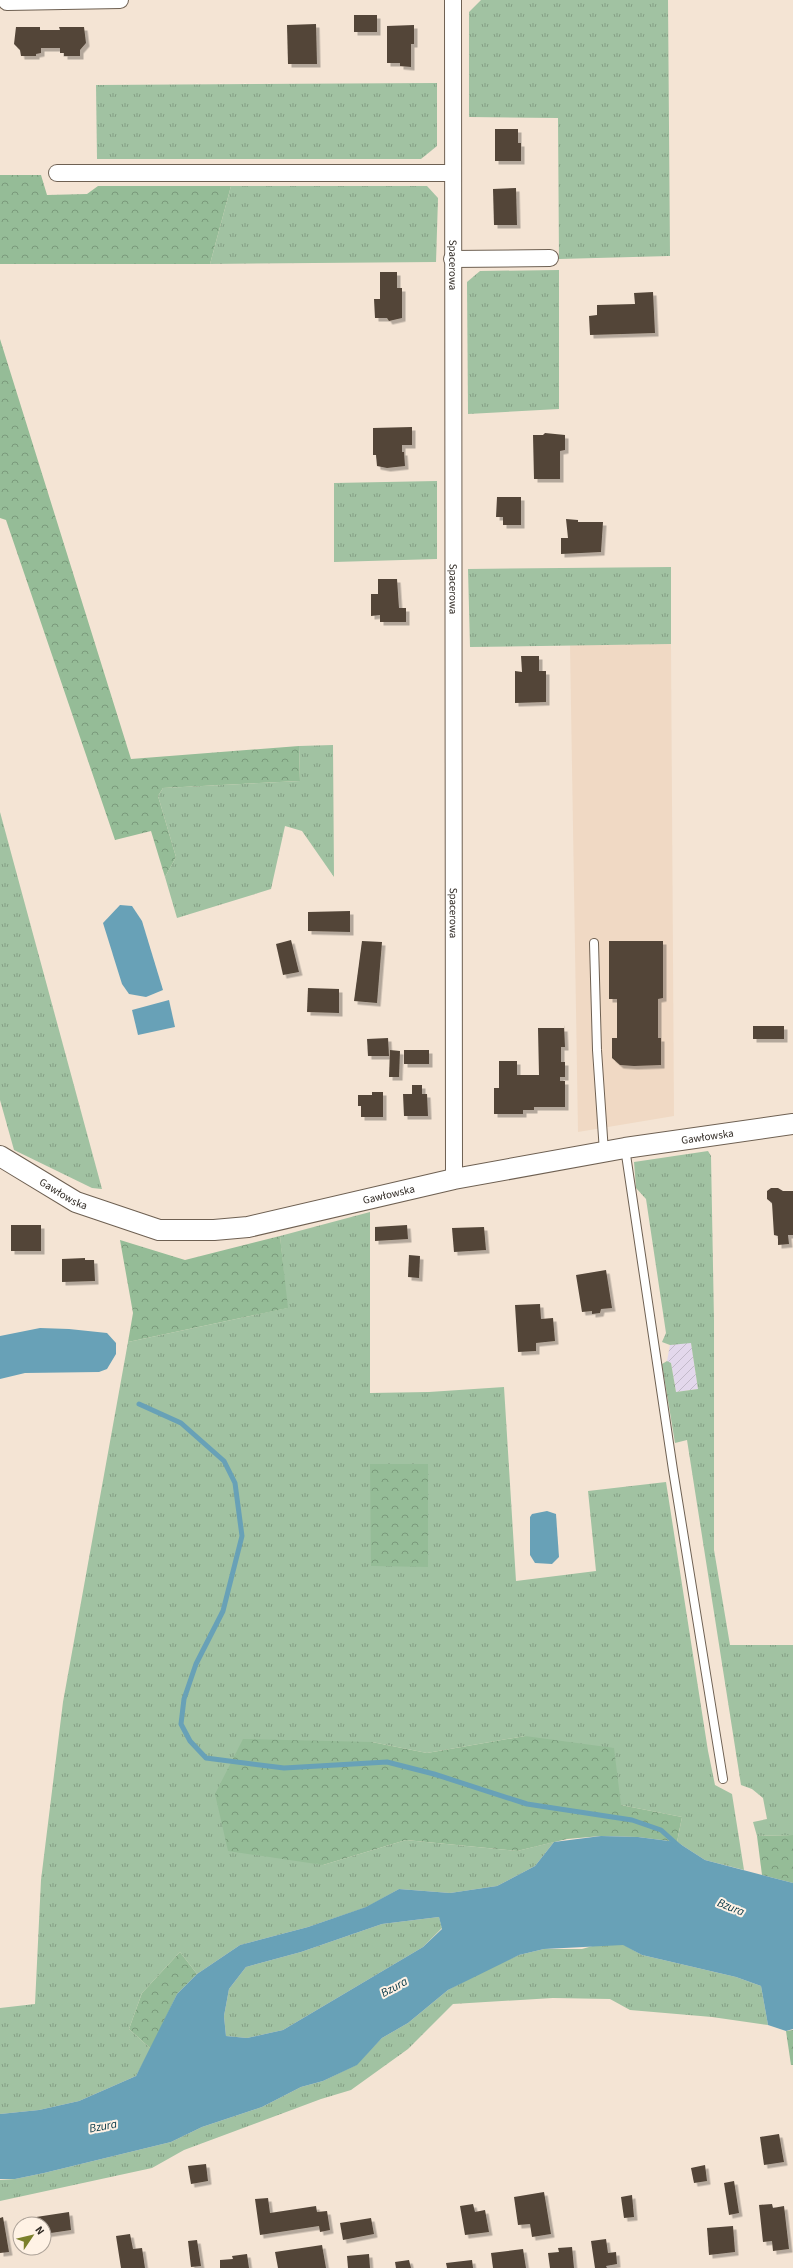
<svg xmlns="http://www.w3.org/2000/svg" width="793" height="2268" font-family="'Source Sans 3',sans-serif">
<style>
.built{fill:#f0d9c4}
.industrial{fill:url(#industrial-furrows)}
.grass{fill:url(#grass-tufts)}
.forest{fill:url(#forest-crowns)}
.water{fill:#68a1b7;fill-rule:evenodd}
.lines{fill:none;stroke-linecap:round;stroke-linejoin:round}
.stream{stroke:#68a1b7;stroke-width:5}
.building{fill:#524538;filter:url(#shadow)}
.service-casing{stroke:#6e6052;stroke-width:10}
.minor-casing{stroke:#6e6052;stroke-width:18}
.tertiary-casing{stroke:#6e6052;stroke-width:22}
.service{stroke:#fff;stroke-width:8}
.minor{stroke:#fff;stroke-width:16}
.tertiary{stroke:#fff;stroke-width:20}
.labels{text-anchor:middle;stroke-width:4;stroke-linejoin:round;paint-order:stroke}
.street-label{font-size:11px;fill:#312b25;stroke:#fff2e5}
.water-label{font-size:12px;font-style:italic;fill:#003444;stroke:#fff2e5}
</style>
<defs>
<pattern id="industrial-furrows" width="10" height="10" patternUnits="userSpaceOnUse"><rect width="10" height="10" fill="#e3d8ec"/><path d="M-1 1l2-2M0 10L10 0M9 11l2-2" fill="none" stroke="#c3baca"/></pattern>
<pattern id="grass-tufts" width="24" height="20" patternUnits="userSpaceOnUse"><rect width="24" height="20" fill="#a1c2a2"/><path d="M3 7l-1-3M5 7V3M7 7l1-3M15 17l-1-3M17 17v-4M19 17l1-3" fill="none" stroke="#849e84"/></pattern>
<pattern id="forest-crowns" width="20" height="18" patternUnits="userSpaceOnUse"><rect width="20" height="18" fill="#95bc97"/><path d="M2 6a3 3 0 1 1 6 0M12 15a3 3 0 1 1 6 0" fill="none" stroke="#7a997b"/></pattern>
<filter id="shadow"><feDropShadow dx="3.5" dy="3.5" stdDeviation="0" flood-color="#0004"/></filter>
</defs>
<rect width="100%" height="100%" fill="#f4e4d4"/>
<path class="built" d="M671 644 674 1116 578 1132 570 645Z"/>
<path class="industrial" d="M691 1342 698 1389 676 1392 671 1363 667 1361 670 1345Z"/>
<g class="grass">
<path d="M481 0H668L670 256 559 259 558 118 469 117V12Z"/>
<path d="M437 83V146L421 159H97L96 85Z"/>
<path d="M231 186H427L438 198 436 262 210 264Z"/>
<path d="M559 270V409L468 414 467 282 480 271Z"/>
<path d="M437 481V559L334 562V483Z"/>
<path d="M671 567V644L470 647 468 569Z"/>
<path d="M333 745 334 877 302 831 285 826 271 889 177 918 165 877 176 857 158 796 163 788 300 781 299 746Z"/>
<path d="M0 812 102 1189 92 1188 14 1150 0 1100Z"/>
<path d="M708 1151 711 1156 714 1320V1550L730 1645H793V1835L757 1836 753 1822 767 1819 763 1798 752 1789 741 1785 687 1440 675 1443 662 1364 667 1361 671 1363 676 1392 698 1389 691 1343 670 1345 662 1342 666 1333 646 1199 636 1188 634 1162Z"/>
<path d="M370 1212V1393L429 1392 504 1387 516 1581 596 1571 588 1491 666 1482 708 1751 715 1785 732 1794 744 1870 705 1860 677 1842 682 1817 621 1805 525 1736 427 1753 372 1742 323 1865 406 1840 517 1851 554 1842 535 1866 497 1886 450 1893 399 1889 367 1907 308 1927 240 1945 197 1974 180 1952 142 1993 129 2029 151 2049 136 2076 79 2101 39 2110 0 2114V2008L35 2004 41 1880 63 1702 128 1342 287 1308 280 1236Z"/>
<path d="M439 1917 442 1928 423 1947 283 2030 247 2038 226 2036 224 2016 229 1989 246 1967 301 1952 382 1924Z"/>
<path d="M596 1945H624L642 1955 736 1977 761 1986 768 2025 712 2017 630 2010 610 1999 553 1998 453 2004 408 2049 351 2090 321 2099 184 2150 152 2168 0 2201V2180L15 2179 44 2173 171 2142 202 2127 262 2107 301 2087 323 2081 356 2065 382 2038 408 2023 448 1990 485 1970 519 1955 544 1949H582Z"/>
</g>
<g class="forest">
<path d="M0 175H41L47 195 87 194 98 186H231L210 264H0Z"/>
<path d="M0 339 131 759 299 746 300 781 163 788 158 796 176 857 165 877 151 831 115 840 6 520 0 518Z"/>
<path d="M280 1236 288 1308 128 1342 133 1313 120 1240 185 1260Z"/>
<path d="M370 1464H428V1567L371 1566Z"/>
<path d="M525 1736 614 1748 621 1805 682 1817 677 1842 638 1837 601 1836 567 1839 517 1851 406 1840 323 1865 228 1851 215 1794 243 1739 372 1742 427 1753Z"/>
<path d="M793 1835V1883L762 1875 757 1836Z"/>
<path d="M180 1952 197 1974 177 1994 151 2049 129 2029 142 1993Z"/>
<path d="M793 2030V2065H791L786 2031Z"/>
</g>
<g class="water">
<path d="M120 905 132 906 142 921 163 990 146 997 129 994 122 984 103 923Z"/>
<path d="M169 1000 175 1027 138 1035 132 1010Z"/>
<path d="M40 1328 69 1329 107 1333 116 1343V1354L107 1369 99 1372 25 1373 0 1379V1336Z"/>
<path d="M547 1511 556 1514 559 1557 552 1564 535 1563 530 1555V1517L532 1514Z"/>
<path d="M601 1836 638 1837 677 1842 705 1860 793 1883V2029L786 2031 768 2025 761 1986 736 1977 642 1955 623 1945 544 1949 519 1955 448 1990 408 2023 382 2038 357 2065 323 2081 301 2087 262 2107 202 2127 171 2142 44 2173 15 2179H0V2114L39 2110 79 2101 136 2076 177 1994 197 1974 240 1945 308 1927 366 1907 399 1889 450 1893 497 1886 535 1866 554 1842ZM439 1917 442 1929 423 1947 283 2030 247 2038 226 2036 224 2016 229 1989 246 1967 301 1952 382 1924Z"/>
</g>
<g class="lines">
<path class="stream" d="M139 1404 181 1423 224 1461 235 1483 242 1536 223 1611 196 1664 184 1699 181 1724 190 1741 206 1758 284 1768 387 1762 434 1774 527 1804 632 1820 661 1830 681 1848"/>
</g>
<g class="building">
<rect x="354" y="15" width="23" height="17"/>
<path d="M316 24 317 64H288L287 25Z"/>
<path d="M414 25V44H411V67L400 66V63H387V26Z"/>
<path d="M16 27H40V30H60L59 27H84L86 43 80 50V56H64V53H60V48H41V53L36 54V56H21L20 50 14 44Z"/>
<path d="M495 129H518V143H521V161H495Z"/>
<path d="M516 188 517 225H494L493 189Z"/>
<path d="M380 272H397V288H402V318L389 321 387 318H375L374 299H380Z"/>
<path d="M653 292 655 333 590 335 589 316 597 315V305L635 304 634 293Z"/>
<path d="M412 427V445H402V452H404L405 466 387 468 377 466 376 455H373V428Z"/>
<path d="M545 433 565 435V450L560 451V479H534L533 435H543Z"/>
<path d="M497 497H521V525H503V517H496Z"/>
<path d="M566 519 578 520V522H603L601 552 561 554V538H568Z"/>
<path d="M378 579H397L399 608H406V622H380V615L371 616V594H378Z"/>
<path d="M521 656H539V671H546V702L515 703V671L522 672Z"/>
<path d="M350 911V932L308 931V912Z"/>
<path d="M291 940 299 972 283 975 276 944Z"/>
<path d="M362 941 382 942 377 1003 354 1001Z"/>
<path d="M609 941H663V998L658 999V1038H661V1065L634 1066 620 1065 612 1058V1038H617V999H609Z"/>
<path d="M308 988 339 989V1013L307 1012Z"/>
<path d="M564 1025 565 1047H561V1062H565V1077H560V1081H565V1107H534V1110H523V1114H494V1088H499V1061H517V1075H539L538 1028H564Z"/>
<rect x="753" y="1026" width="31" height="13"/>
<path d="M388 1038 389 1056H368L367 1039Z"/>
<path d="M390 1050 400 1051 399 1077H389Z"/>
<rect x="404" y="1050" width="25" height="14"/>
<path d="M412 1085H422V1094H427L428 1116H404L403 1094H412Z"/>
<path d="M372 1092H383V1117H361V1106H358V1095H372Z"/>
<path d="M771 1188H778L783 1191H793V1235H788L789 1244 778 1245V1236L774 1235 772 1203 767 1199V1191Z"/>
<rect x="11" y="1225" width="30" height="26"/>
<path d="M407 1225 408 1239 375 1241V1227Z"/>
<path d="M484 1227 486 1250 454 1252 452 1228Z"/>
<path d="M409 1255 420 1256 419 1278 408 1277Z"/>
<path d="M85 1258V1260H94L95 1281 62 1282V1259Z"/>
<path d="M606 1270 612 1308 601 1309 600 1313 592 1314V1311L582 1312 576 1275Z"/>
<path d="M540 1304 541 1319 553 1318 555 1341 536 1343V1351L518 1352 515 1305Z"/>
<path d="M779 2134 784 2162 764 2165 760 2137Z"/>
<path d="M206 2164 208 2181 191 2184 188 2166Z"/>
<path d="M705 2165 707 2181 694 2183 691 2168Z"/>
<path d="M734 2181 739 2213 729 2215 724 2183Z"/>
<path d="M544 2192 551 2234 532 2237 530 2224 518 2225 514 2197Z"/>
<path d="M632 2195 634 2217 624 2218 621 2197Z"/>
<path d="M268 2198 270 2213 316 2206 317 2212 327 2211 330 2230 320 2232 319 2226 260 2235 255 2199Z"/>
<path d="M473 2204 475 2212 485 2210 489 2232 465 2235 460 2206Z"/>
<path d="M772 2204 773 2208 784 2206 789 2249 773 2251 772 2241 763 2242 759 2205Z"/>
<path d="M69 2212 71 2230 44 2234V2224H23V2219Z"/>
<path d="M3 2217 9 2252 0 2253V2218Z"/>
<path d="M371 2218 374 2234 343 2240 340 2223Z"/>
<path d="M733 2226 735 2252 709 2255 707 2228Z"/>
<path d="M130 2234 133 2249 142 2248 145 2268H121L116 2236Z"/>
<path d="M606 2239 608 2253 616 2252 617 2264 606 2266 607 2268H595L591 2241Z"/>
<path d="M197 2240 201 2266 191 2267 188 2241Z"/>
<path d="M322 2245 326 2268H278L275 2252Z"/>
<path d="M572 2247 574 2268H550L548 2253 559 2252 558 2248Z"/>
<path d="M523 2249 526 2268H493L491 2253Z"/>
<path d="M247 2254 249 2268H220V2260L233 2259 232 2256Z"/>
<path d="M369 2254 370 2268H348L347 2256Z"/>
<path d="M409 2260 411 2268H396L395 2262Z"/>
<path d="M472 2260 473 2268H447L446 2263Z"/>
</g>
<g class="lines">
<defs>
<g id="service">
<path d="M594 943 597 1050 604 1152"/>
<path d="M625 1148 673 1470 723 1779"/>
</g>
<g id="minor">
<path id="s1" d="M453 0 454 1179"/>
<path d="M7 2 120 0"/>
<path d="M57 173H453"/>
<path d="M452 259 550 258"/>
</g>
<g id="tertiary">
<path id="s2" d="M0 1156 76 1202 159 1230H214L248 1227 454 1179 625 1148 793 1124"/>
</g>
</defs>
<use href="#service" class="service-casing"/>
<use href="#minor" class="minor-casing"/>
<use href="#tertiary" class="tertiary-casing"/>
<use href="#service" class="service"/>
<use href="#minor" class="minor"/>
<use href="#tertiary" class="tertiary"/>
</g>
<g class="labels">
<g class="street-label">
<text dy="4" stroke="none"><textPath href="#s1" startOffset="265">Spacerowa</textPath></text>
<text dy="4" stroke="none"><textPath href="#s1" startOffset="589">Spacerowa</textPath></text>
<text dy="4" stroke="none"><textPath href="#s1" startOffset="913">Spacerowa</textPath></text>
<text dy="4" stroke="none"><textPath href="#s2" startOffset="734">Gawłowska</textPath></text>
<text dy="4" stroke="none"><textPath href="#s2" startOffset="74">Gawłowska</textPath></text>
<text dy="4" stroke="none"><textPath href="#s2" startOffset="410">Gawłowska</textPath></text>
</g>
<g class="water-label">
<text transform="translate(731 1907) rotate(22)" y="4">Bzura</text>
<text transform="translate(394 1987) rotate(-29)" y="4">Bzura</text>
<text transform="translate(103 2126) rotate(-11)" y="4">Bzura</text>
</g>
</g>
<g transform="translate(32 2236) rotate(55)"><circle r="19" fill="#fff2e5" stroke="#ada298"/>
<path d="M0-3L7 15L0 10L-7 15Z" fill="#7c802b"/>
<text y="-6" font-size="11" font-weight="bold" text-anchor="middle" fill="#312b25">N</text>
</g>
</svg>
